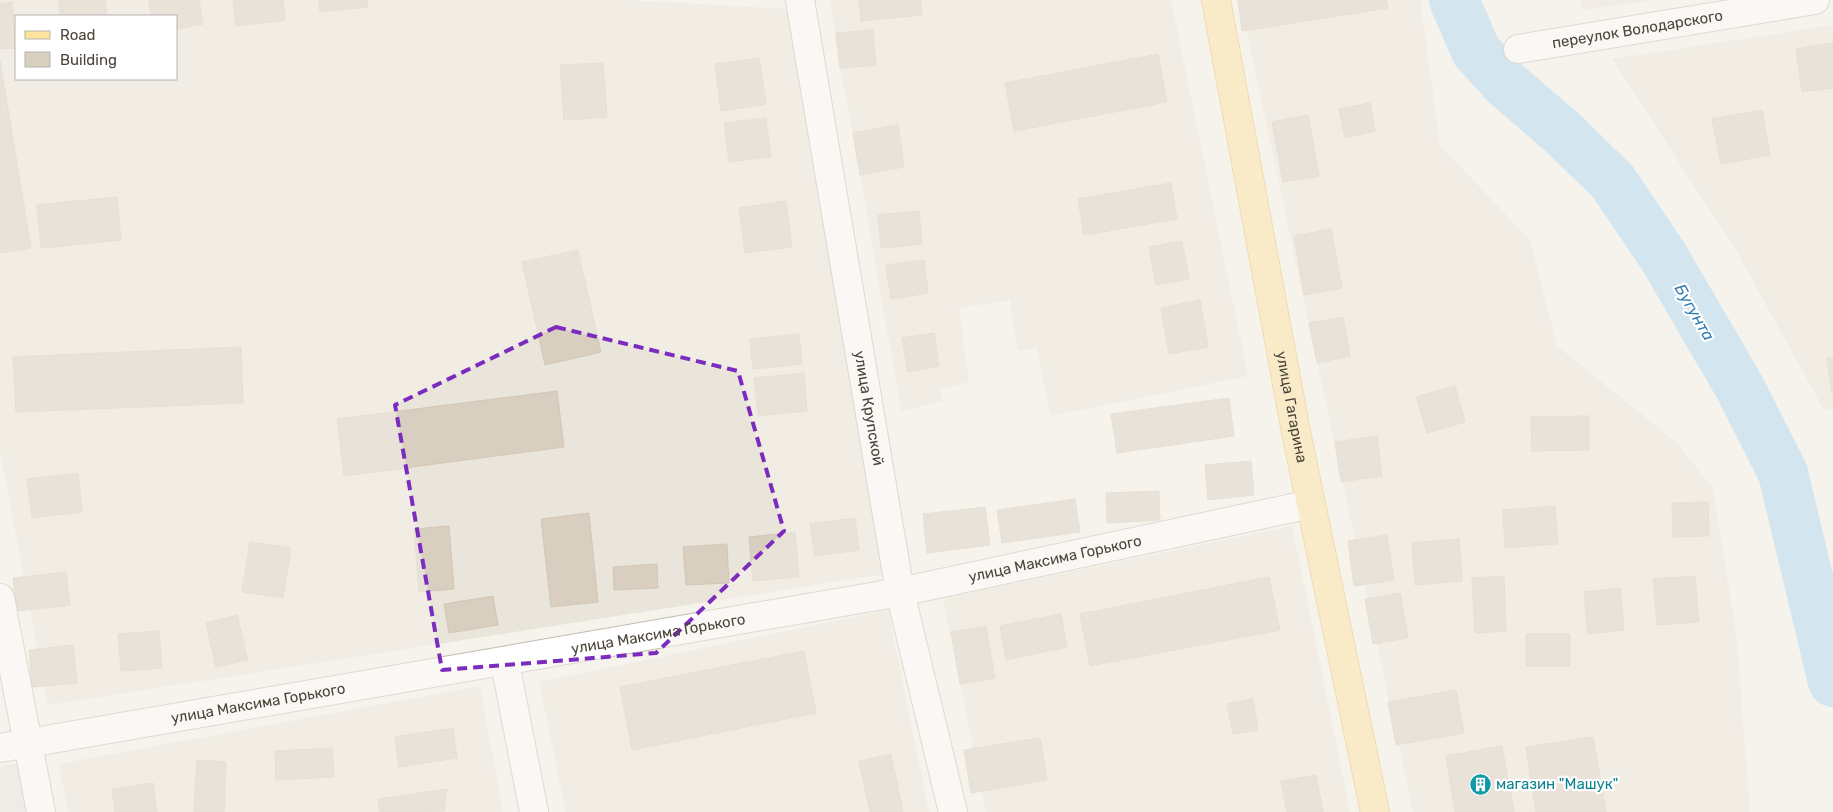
<svg xmlns="http://www.w3.org/2000/svg" width="1833" height="812" font-family="Rubik,sans-serif">
<style>
.residential{fill:#eae5da;fill-rule:evenodd}
.industrial{fill:#e6e2dd}
.lines{fill:none;stroke-linecap:round;stroke-linejoin:round}
.river{stroke:#a9d4f2;stroke-width:50}
.building{fill:#d8cfc1;stroke:#d3c7b4}
.minor-casing{stroke:#c2bbae;stroke-width:30}
.major-casing{stroke:#e6c16a;stroke-width:30}
.minor{stroke:#fff;stroke-width:28}
.major{stroke:#ffe39c;stroke-width:28}
.marked{fill:none;stroke:#7b2cbf;stroke-width:4;stroke-dasharray:10 6;stroke-linejoin:round}
.labels{text-anchor:middle;stroke-width:4.5;stroke-linejoin:round;paint-order:stroke}
.street-label{font-size:15px;fill:#4b4439;stroke:#fff}
.culture-label{font-size:15px;fill:#0d838f;stroke:#fff;text-anchor:start}
.water-label{font-size:16px;font-style:italic;fill:#2e7ab2;stroke:#fff}
</style>
<rect width="100%" height="100%" fill="#f6f3ec"/>
<g class="residential">
<path d="M0 0H627L787 9 891 573 48 705 0 450ZM16 16H176V79H16Z"/>
<path d="M830 0H1171L1248 376 1050 416 1037 348 1018 351 1010 300 959 308 969 382 940 389 943 401 901 411 853 133 840 68Z"/>
<path d="M1240 0H1420L1440 145 1530 240 1557 346 1676 442 1712 487 1736 632 1750 812H1413Z"/>
<path d="M1580 0H1654L1583 10Z"/>
<path d="M1833 25V409L1824 410 1737 252 1612 59Z"/>
<path d="M1292 526 1350 812H986L943 598Z"/>
<path d="M888 610 929 812H566L539 682Z"/>
<path d="M480 686 503 812H68L59 764Z"/>
</g>
<path class="industrial" d="M20 763 29 812H0V767Z"/>
<g class="lines">
<path class="river" d="M1454 0 1476 51 1506 84 1563 133 1613 182 1663 256 1740 388 1783 473 1833 682"/>
</g>
<g class="building">
<path d="M59 0H105L107 16H60Z"/>
<path d="M149 0H199L203 24 176 29V16H151Z"/>
<path d="M233 0H283L285 20 236 26Z"/>
<path d="M319 0H367L368 7 320 12Z"/>
<path d="M859 0H920L922 15 861 21Z"/>
<path d="M1238 0H1386L1388 8 1242 31Z"/>
<path d="M12 2 16 48 0 49V4Z"/>
<path d="M873 30 876 65 840 68 836 33Z"/>
<path d="M1833 43V88L1802 92 1796 49Z"/>
<path d="M1158 54 1167 102 1014 131 1005 83Z"/>
<path d="M759 58 766 104 721 111 715 64Z"/>
<path d="M0 61 31 248 0 253Z"/>
<path d="M603 63 607 117 564 120 560 65Z"/>
<path d="M1370 103 1375 131 1345 138 1339 109Z"/>
<path d="M1762 110 1770 155 1721 164 1712 119Z"/>
<path d="M1308 115 1319 176 1283 182 1272 122Z"/>
<path d="M766 118 771 157 729 162 724 123Z"/>
<path d="M898 125 904 167 860 175 853 133Z"/>
<path d="M1171 183 1177 219 1084 235 1078 199Z"/>
<path d="M117 197 121 240 41 248 37 205Z"/>
<path d="M786 201 792 247 745 253 739 208Z"/>
<path d="M919 211 922 244 881 248 878 215Z"/>
<path d="M1331 229 1342 288 1304 295 1294 236Z"/>
<path d="M1182 241 1189 279 1156 285 1149 247Z"/>
<path d="M578 250 601 352 545 365 522 262Z"/>
<path d="M924 260 928 293 891 299 886 265Z"/>
<path d="M1200 300 1208 347 1169 354 1161 308Z"/>
<path d="M1343 317 1350 356 1317 363 1309 323Z"/>
<path d="M934 333 939 366 908 372 902 338Z"/>
<path d="M799 334 802 364 753 369 750 339Z"/>
<path d="M241 347 243 403 16 412 13 357Z"/>
<path d="M1827 358H1833V393H1832Z"/>
<path d="M804 373 807 411 758 416 754 378Z"/>
<path d="M1455 386 1465 422 1427 433 1416 397Z"/>
<path d="M557 391 564 447 344 476 337 419Z"/>
<path d="M1229 398 1234 436 1117 453 1111 414Z"/>
<path d="M1589 416V450L1532 451 1531 417Z"/>
<path d="M1377 436 1382 476 1341 482 1335 442Z"/>
<path d="M1251 461 1254 495 1208 500 1205 465Z"/>
<path d="M78 473 82 512 32 518 27 479Z"/>
<path d="M1159 491 1160 520 1107 523 1106 493Z"/>
<path d="M1075 499 1080 532 1002 543 997 510Z"/>
<path d="M1708 502 1709 536 1673 537 1672 503Z"/>
<path d="M1555 506 1558 544 1505 548 1503 510Z"/>
<path d="M985 507 990 545 927 553 923 514Z"/>
<path d="M589 513 598 602 551 607 541 519Z"/>
<path d="M855 518 859 550 815 556 810 524Z"/>
<path d="M449 526 454 589 419 592 414 529Z"/>
<path d="M795 532 799 577 753 581 749 537Z"/>
<path d="M1387 535 1394 580 1354 586 1348 541Z"/>
<path d="M1459 539 1462 581 1415 585 1412 543Z"/>
<path d="M250 542 291 548 283 598 242 592Z"/>
<path d="M727 544 729 583 686 585 683 547Z"/>
<path d="M657 564 658 588 614 590 613 567Z"/>
<path d="M66 572 70 605 17 611 13 578Z"/>
<path d="M1504 576 1506 631 1475 633 1472 578Z"/>
<path d="M1695 576 1699 622 1657 625 1653 579Z"/>
<path d="M1269 577 1280 630 1090 666 1080 614Z"/>
<path d="M1620 588 1624 630 1588 634 1584 592Z"/>
<path d="M1400 593 1408 638 1373 644 1365 599Z"/>
<path d="M493 596 498 625 449 633 444 604Z"/>
<path d="M1061 614 1067 647 1006 660 1000 626Z"/>
<path d="M237 615 248 660 216 667 206 623Z"/>
<path d="M986 626 995 678 960 684 951 632Z"/>
<path d="M159 631 162 668 121 671 118 634Z"/>
<rect x="1526" y="634" width="44" height="32"/>
<path d="M73 645 77 683 32 687 29 650Z"/>
<path d="M804 651 816 713 632 750 620 687Z"/>
<path d="M1456 690 1464 733 1396 745 1388 702Z"/>
<path d="M1253 699 1258 730 1233 734 1227 704Z"/>
<path d="M453 728 457 758 399 767 395 737Z"/>
<path d="M1593 737 1602 789 1534 800 1526 747Z"/>
<path d="M1040 738 1047 780 971 793 964 750Z"/>
<path d="M1502 746 1514 812H1455L1446 756Z"/>
<path d="M332 748 334 777 276 780 275 751Z"/>
<path d="M891 754 903 812H870L859 761Z"/>
<path d="M197 760 226 762 224 812H194Z"/>
<path d="M1316 775 1323 812H1287L1281 781Z"/>
<path d="M153 783 157 812H115L112 789Z"/>
<path d="M447 789 444 811 380 812 378 799Z"/>
<path d="M1602 789 1606 812H1536L1534 800Z"/>
</g>
<g class="lines">
<defs>
<g id="minor">
<path id="s1" d="M800 0 900 592 953 812"/>
<path id="s2" d="M1518 49 1815 0"/>
<path d="M0 598 41 812"/>
<path d="M505 663 534 812"/>
<path id="s3" d="M0 748 900 592 1311 504"/>
</g>
<g id="major">
<path id="s4" d="M1216 0 1296 432 1375 812"/>
</g>
</defs>
<use href="#minor" class="minor-casing"/>
<use href="#major" class="major-casing"/>
<use href="#minor" class="minor"/>
<use href="#major" class="major"/>
</g>
<path d="M0 0H1833V812H0ZM556 327 738 371 784 531 656 653 442 670 395 405Z" fill="#f6f3ec" fill-opacity=".55" fill-rule="evenodd"/>
<path class="marked" d="M556 327 738 371 784 531 656 653 442 670 395 405Z"/>
<defs>
<symbol id="building-disc" viewBox="-11 -11 22 22"><circle r="9.5" fill="#0f9aa8" stroke="#fff"/><path d="M-4-6H4V6H1V3H-1V6H-4ZM-2.5-4.3h1.7v1.8h-1.7ZM.8-4.3h1.7v1.8H.8ZM-2.5-1h1.7V.8h-1.7ZM.8-1h1.7V.8H.8Z" fill="#fff"/></symbol>
</defs>
<g fill-rule="evenodd">
<use href="#building-disc" x="1468" y="772" width="25" height="25"/>
</g>
<g class="labels">
<g class="street-label">
<text dy="5" stroke="none"><textPath href="#s2" startOffset="121">переулок Володарского</textPath></text>
<text dy="5" stroke="none"><textPath href="#s1" startOffset="414">улица Крупской</textPath></text>
<text dy="5" stroke="none"><textPath href="#s4" startOffset="414">улица Гагарина</textPath></text>
<text dy="5" stroke="none"><textPath href="#s3" startOffset="1072">улица Максима Горького</textPath></text>
<text dy="5" stroke="none"><textPath href="#s3" startOffset="668">улица Максима Горького</textPath></text>
<text dy="5" stroke="none"><textPath href="#s3" startOffset="262">улица Максима Горького</textPath></text>
</g>
<g class="culture-label">
<text x="1496" y="789">магазин "Машук"</text>
</g>
<g class="water-label">
<text transform="translate(1695 312) rotate(60)" y="6">Бугунта</text>
</g>
</g>
<rect x="15" y="15" width="162" height="65" fill="#ffffff" stroke="#b7b4b0"/>
<rect x="25" y="31" width="25" height="8" fill="#ffe39c" stroke="#b7b4b0"/>
<text x="60" y="40" font-size="15" fill="#4b4439">Road</text>
<rect x="25" y="52" width="25" height="15" fill="#d8cfc1" stroke="#b7b4b0"/>
<text x="60" y="65" font-size="15" fill="#4b4439">Building</text>
</svg>
